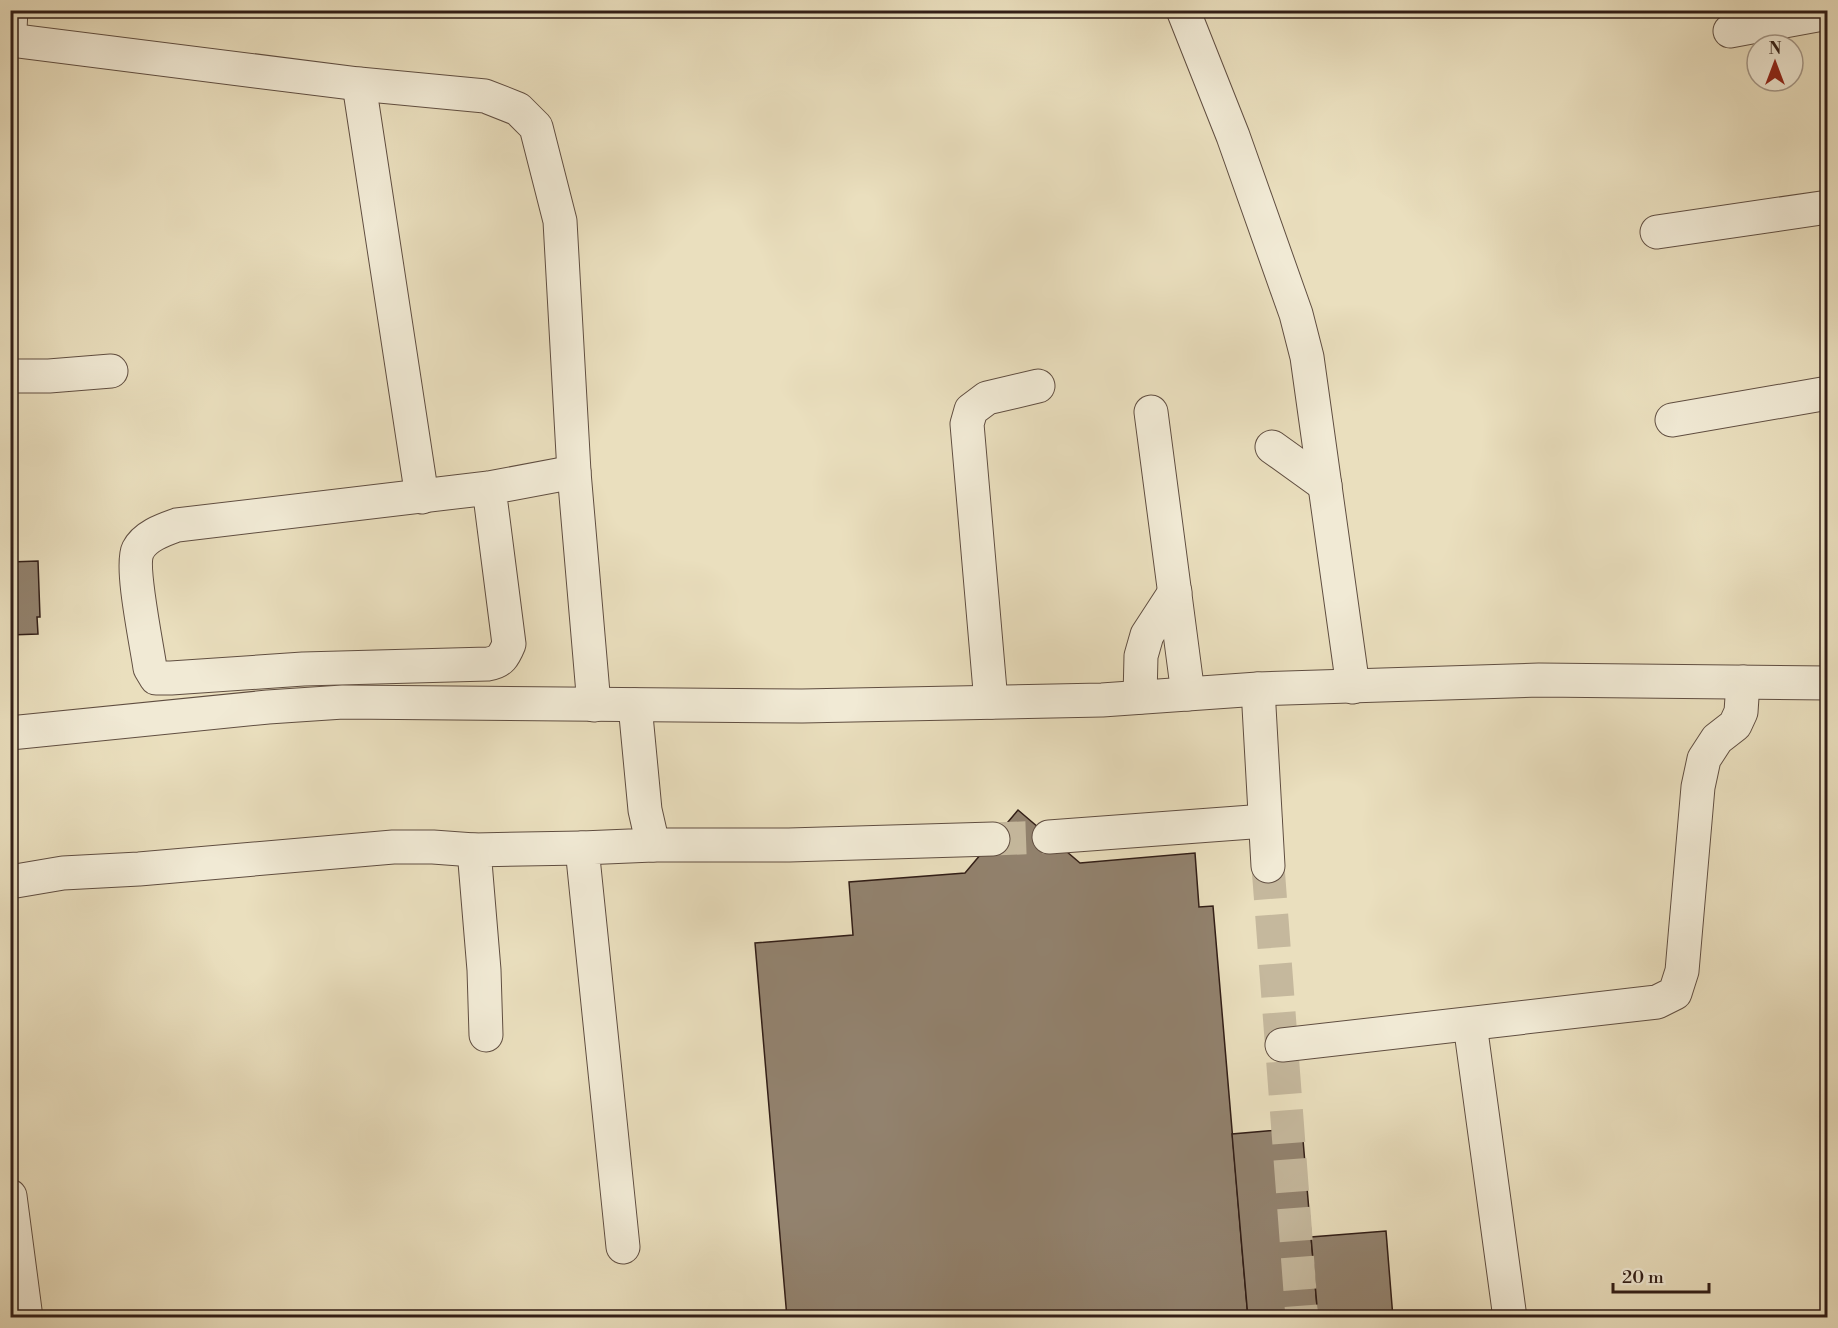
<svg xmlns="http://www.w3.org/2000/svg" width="1838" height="1328" font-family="'Libre Bodoni',serif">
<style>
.building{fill:#92826e;stroke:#321e17;stroke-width:1.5}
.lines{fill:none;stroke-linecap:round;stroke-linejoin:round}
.minor-tunnel{stroke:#c5b89d;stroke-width:33;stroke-dasharray:33 16;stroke-linecap:butt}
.minor-casing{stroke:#604e41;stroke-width:35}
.minor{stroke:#f1ead5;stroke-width:33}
</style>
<rect width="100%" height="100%" fill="#eadfbe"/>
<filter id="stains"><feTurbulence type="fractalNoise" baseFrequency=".00333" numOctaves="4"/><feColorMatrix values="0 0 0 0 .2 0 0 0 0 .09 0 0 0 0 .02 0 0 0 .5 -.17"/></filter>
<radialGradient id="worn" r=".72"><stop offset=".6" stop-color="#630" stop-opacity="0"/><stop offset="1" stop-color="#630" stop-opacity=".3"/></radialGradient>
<g class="building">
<path d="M38 561 40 617H37L38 634 10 635V562Z"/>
<path d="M1018 810 1080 863 1195 853 1199 907 1213 906 1248 1318H787L755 943 853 935 849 882 965 873Z"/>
<path d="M1302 1128 1318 1318H1248L1232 1134Z"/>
<path d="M1386 1231 1393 1318H1318L1311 1237Z"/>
</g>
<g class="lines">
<g class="minor-tunnel">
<path d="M993 839 1049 837"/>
<path d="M1268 866 1302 1318"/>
</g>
<defs>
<g id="minor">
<path d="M1183 10 1233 136 1296 314 1307 357 1353 687"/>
<path d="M10 29 11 10"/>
<path d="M1730 31 1828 13"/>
<path d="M10 40 359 84 485 96 518 109 536 127 560 221 574 472 594 705"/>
<path d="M359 84 422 497"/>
<path d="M1657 232 1828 207"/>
<path d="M10 376H49L111 371"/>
<path d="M1151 412 1188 694"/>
<path d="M1672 420 1828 393"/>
<path d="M1272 447 1325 485"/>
<path d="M489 488 509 644C504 656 501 662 488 664L303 669 171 678H156L150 668C147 646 130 566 138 550 145 536 163 530 177 525L489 488 574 472"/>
<path d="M1258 689 1268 866"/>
<path d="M1140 697 1141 656 1147 635 1175 592"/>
<path d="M991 702 967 424 971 410 987 398 1038 386"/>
<path d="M10 733 268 707 343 702 802 706 1102 700 1258 689 1539 680 1828 683"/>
<path d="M1049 837 1265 821"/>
<path d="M653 845H789L993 839"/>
<path d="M10 882 63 873 139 869 393 847H433L474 850"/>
<path d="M1470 1024 1510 1318"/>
<path d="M486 1035 484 970 474 850 582 848"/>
<path d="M1282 1045 1657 1002 1675 993 1682 971 1698 787 1704 759 1717 739 1735 725 1741 712 1743 682"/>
<path d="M10 1196 26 1318"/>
<path d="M623 1247 582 848 653 845 645 810 635 705"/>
</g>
</defs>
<use href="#minor" class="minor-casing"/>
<use href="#minor" class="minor"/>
</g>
<rect width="1838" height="1328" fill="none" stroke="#eadfbe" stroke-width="36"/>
<rect x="12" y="12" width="1814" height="1304" fill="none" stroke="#321e17" stroke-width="3"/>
<rect x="18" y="18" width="1802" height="1292" fill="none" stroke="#321e17" stroke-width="1.5"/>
<g transform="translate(1775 63)"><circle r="28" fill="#f1ead5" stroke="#a59889" stroke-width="1.5"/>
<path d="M0-4.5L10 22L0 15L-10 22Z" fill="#8f2418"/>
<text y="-9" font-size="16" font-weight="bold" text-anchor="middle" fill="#321e17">N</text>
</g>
<path d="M1613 1283v9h96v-9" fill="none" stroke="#321e17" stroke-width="3"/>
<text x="1622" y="1283" font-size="18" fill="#321e17" stroke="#f1ead5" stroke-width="4.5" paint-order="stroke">20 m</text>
<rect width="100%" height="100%" filter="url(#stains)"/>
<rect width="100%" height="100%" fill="url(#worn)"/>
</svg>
